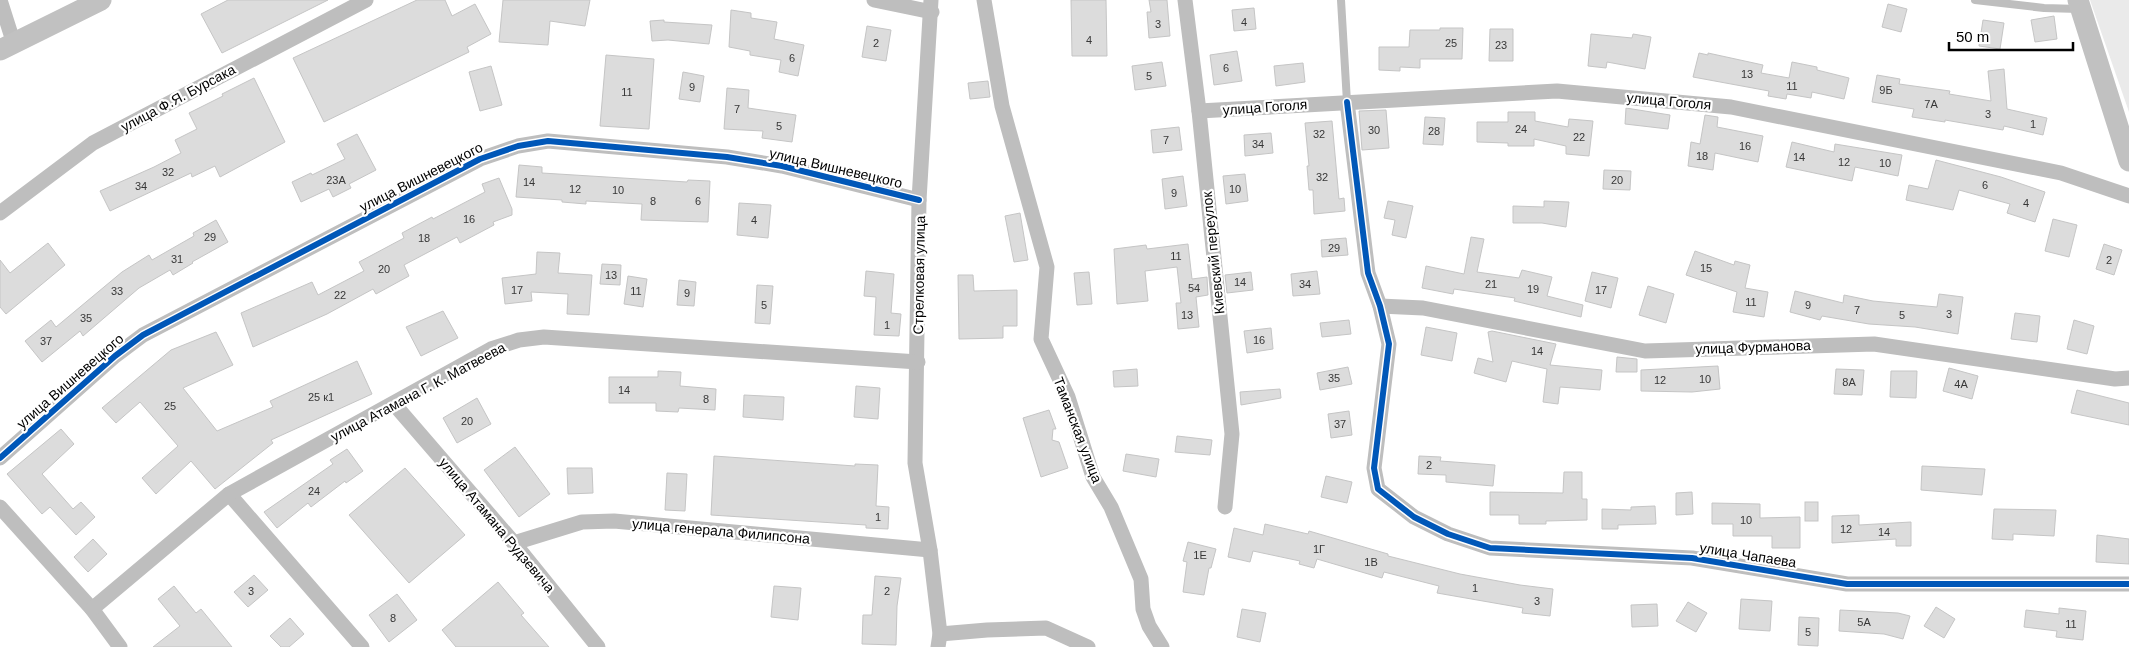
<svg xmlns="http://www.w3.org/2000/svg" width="2129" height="647" font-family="Arial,sans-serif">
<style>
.green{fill:#eaeaea}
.building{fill:#dcdcdc;stroke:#c5c5c5}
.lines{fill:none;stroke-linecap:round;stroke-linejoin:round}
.lane{stroke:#bebebe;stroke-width:8}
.street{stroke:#bebebe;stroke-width:15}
.secondary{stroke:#c1c1c1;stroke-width:21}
.cycleway-casing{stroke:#fff;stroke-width:9}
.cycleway{stroke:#0057b8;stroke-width:6}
.labels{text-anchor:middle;stroke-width:4.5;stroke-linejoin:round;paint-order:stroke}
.number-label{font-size:11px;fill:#373737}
.street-label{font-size:14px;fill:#000;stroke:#fff}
</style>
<rect width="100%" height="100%" fill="#fff"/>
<path class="green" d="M2090 0H2129V112Z"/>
<g class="building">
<path d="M228 0H328L222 53 201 14Z"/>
<path d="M417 0H445L452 16 475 4 491 34 467 47 469 52 324 122 293 58Z"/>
<path d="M503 0H590L585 26 550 21 548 45 499 42Z"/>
<path d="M1071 0H1106L1107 56H1072Z"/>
<path d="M1149 0H1167L1170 36 1149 38 1147 12H1151Z"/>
<path d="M1888 4 1907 9 1901 32 1882 27Z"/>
<path d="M1254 8 1256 29 1234 31 1232 10Z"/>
<path d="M731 10 751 13V18L777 22 774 39 804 45 798 76 779 72 781 60 750 55V51L729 47Z"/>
<path d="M2054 16 2057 39 2035 42 2031 20Z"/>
<path d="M664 20V22L712 25 709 44 668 40 652 41 650 21Z"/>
<path d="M1983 20 2004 23 2000 49 1979 46Z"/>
<path d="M867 26 891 30 886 61 862 57Z"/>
<path d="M1440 28H1463L1462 59H1420V68L1400 67V71L1379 70V47H1409L1410 30H1440Z"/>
<path d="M1490 29H1513V61H1489Z"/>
<path d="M1591 34 1632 38 1633 34 1651 37 1645 69 1607 62 1606 68 1588 66Z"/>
<path d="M1237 51 1242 81 1214 85 1210 55Z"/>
<path d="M1699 53 1708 55V53L1763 65 1761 73 1789 78 1792 62 1817 67V70L1849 78 1844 99 1812 92 1811 98 1787 94 1786 99 1768 96 1769 91 1693 77Z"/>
<path d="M606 55 654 59 649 129 600 126Z"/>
<path d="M1162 62 1166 86 1135 90 1132 66Z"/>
<path d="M1303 63 1305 82 1276 86 1274 66Z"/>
<path d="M491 66 502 105 480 111 469 72Z"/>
<path d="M2004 69 2007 109 2047 118 2043 135 2004 126 2003 130 1945 120V122L1912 117 1914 109 1872 102 1877 75 1900 79 1899 84 1950 91 1949 94 1991 101 1988 71Z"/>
<path d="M683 72 704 76 700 102 679 99Z"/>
<path d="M254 78 285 142 220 177 215 166 192 177 191 173 110 211 100 191 154 167 181 153 175 140 197 129 189 113 223 96 222 94Z"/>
<path d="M988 81 990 97 970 99 968 83Z"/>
<path d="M727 88 749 90 748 108 796 115 792 142 762 138 763 131 724 129Z"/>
<path d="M1626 108 1670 115 1668 129 1625 124Z"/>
<path d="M1386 110 1389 148 1362 150 1359 111Z"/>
<path d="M1508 112H1535V121L1568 127 1569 119 1593 121 1589 156 1566 154V146L1534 139V146H1508V143L1477 142V122H1508Z"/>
<path d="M1705 115 1718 117 1717 127 1763 136 1758 162 1715 153 1713 170 1688 166 1691 142 1700 144Z"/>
<path d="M1425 117 1445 118 1443 145 1423 144Z"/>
<path d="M1332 121 1339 199 1344 198 1345 211 1314 214 1313 190H1309L1307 166H1309L1305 123Z"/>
<path d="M1179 127 1182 150 1153 153 1151 130Z"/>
<path d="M1271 133 1273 153 1245 156 1244 135Z"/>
<path d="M357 134 376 170 349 184 351 188 333 197 329 189 301 202 292 182 311 173 312 175 345 159 337 144Z"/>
<path d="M1792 142 1834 152 1835 144 1902 155 1898 176 1855 167 1852 181 1786 167Z"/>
<path d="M1936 160 2001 177 2045 192 2035 222 2007 213 2010 204 1959 190 1953 210 1906 200 1909 185 1928 189Z"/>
<path d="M519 165 542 167V173L687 182 688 180 710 181 708 222 641 220 642 204 586 201V204L562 202V200L516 197Z"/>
<path d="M1604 170 1631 171 1630 190 1603 189Z"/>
<path d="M1245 174 1248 201 1226 204 1223 176Z"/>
<path d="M1183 176 1187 206 1165 209 1162 179Z"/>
<path d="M499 178 512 209V215L493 222 494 225 460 243 457 237 404 265 409 276 376 294 373 289 327 314 253 347 241 313 312 282 318 295 364 271 359 262 404 238 402 233 432 217 433 219 485 192 482 184Z"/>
<path d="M1388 201 1413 206 1406 238 1392 235 1395 220 1384 218Z"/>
<path d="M1544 201 1569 202 1566 227 1542 223H1513V206L1544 207Z"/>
<path d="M739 203 771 205 768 238 737 235Z"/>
<path d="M1020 213 1028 260 1014 262 1005 216Z"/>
<path d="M2053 219 2077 225 2069 257 2045 251Z"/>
<path d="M216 220 228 242 192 262 193 263 173 275 170 270 139 288 83 336 80 331 42 362 25 341 51 320 56 327 122 272 149 255 152 260 194 236 193 233Z"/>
<path d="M1471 237 1484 239 1477 272 1519 278 1522 270 1552 277 1547 296 1583 305 1581 317 1514 301 1515 298 1454 289 1453 294 1422 288 1426 266 1464 274Z"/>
<path d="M1346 238 1348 255 1322 257 1321 240Z"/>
<path d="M48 243 65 265 6 314 0 307V260L10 273Z"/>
<path d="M1188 244 1192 279 1207 277 1208 295 1196 297 1199 327 1178 329 1176 303H1181L1177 267 1145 271 1148 301 1117 304 1114 249 1146 245 1147 249Z"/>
<path d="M2104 244 2122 250 2114 275 2096 269Z"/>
<path d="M1695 251 1734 265 1735 261 1750 265 1745 288 1768 292 1764 317 1733 312 1737 292 1686 275Z"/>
<path d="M537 252 560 253 558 273 592 275 589 315 567 314 568 294 531 292 532 301 505 304 502 278 536 274Z"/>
<path d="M602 264 621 265 620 285 600 284Z"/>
<path d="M866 271 894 274 891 313 901 314 899 336 874 335 876 297 864 296Z"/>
<path d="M1317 271 1320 294 1293 296 1291 274Z"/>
<path d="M1089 272 1092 304 1077 305 1074 273Z"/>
<path d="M1251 272 1253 290 1227 293 1225 275Z"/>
<path d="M1592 272 1618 278 1611 308 1585 301Z"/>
<path d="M958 275H973L974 291 1017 290V326H1003V338L959 339Z"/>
<path d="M628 276 647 279 643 307 624 304Z"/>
<path d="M679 280 696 282 694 306 677 305Z"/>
<path d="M757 285 773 286 770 324 755 323Z"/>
<path d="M1648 286 1674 294 1666 323 1639 315Z"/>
<path d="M1795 291 1843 303 1844 295 1873 301 1937 307 1939 294 1963 297 1958 334 1915 327 1869 324 1822 316 1820 320 1790 312Z"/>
<path d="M443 311 458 338 421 356 406 327Z"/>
<path d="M2015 313 2040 316 2037 342 2011 339Z"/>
<path d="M1349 320 1351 334 1322 337 1320 323Z"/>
<path d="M2074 320 2094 326 2087 354 2067 349Z"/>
<path d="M1426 327 1457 333 1452 361 1421 355Z"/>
<path d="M1271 328 1273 349 1247 353 1244 331Z"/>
<path d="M1492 331 1556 344 1550 365 1602 370 1600 390 1560 387 1558 404 1543 402 1547 369 1512 361 1506 382 1474 373 1478 358 1493 362 1488 332Z"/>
<path d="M216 332 233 365 183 388 217 431 273 407 270 401 357 361 372 394 271 440 273 443 215 489 191 461 156 494 142 478 178 446 140 402 116 423 102 408 171 350Z"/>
<path d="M1617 357 1637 359V372H1616Z"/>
<path d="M1718 366 1720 389 1692 392 1641 391V370Z"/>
<path d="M1348 367 1352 384 1320 390 1317 373Z"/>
<path d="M1949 368 1978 376 1972 399 1943 391Z"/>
<path d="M1137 369 1138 386 1114 387 1113 371Z"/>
<path d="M1836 369 1864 370 1862 395 1834 394Z"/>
<path d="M658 371 681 372 680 386 716 389 715 410 679 408 678 412 656 411V403H609V377H658Z"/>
<path d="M1891 371H1917L1916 398 1890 397Z"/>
<path d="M856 386 880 388 878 419 854 417Z"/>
<path d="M1280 389 1281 398 1241 405 1240 392Z"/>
<path d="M2077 390 2129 403V425L2071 413Z"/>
<path d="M744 395 784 397 783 420 743 417Z"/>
<path d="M477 398 491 424 457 443 443 418Z"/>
<path d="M1049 410 1056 429H1053L1052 440 1059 442 1068 468 1041 477 1023 418Z"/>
<path d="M1349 411 1352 435 1331 438 1328 414Z"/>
<path d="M61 429 74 444 42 474 73 509 81 502 95 517 76 535 50 507 42 514 7 474Z"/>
<path d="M1177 436 1212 440 1210 455 1175 452Z"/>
<path d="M515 447 550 494 519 517 484 470Z"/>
<path d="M347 449 363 471 346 483 345 481 311 507 308 503 277 528 264 512 333 464 330 460Z"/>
<path d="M1126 454 1159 459 1156 477 1123 471Z"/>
<path d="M714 456 855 466V464L878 465 876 506 889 507 888 529 866 528V525L711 515Z"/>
<path d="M1419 456 1441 457 1440 461 1495 465 1493 486 1446 482V475L1418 474Z"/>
<path d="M1922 466 1985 469 1982 495 1921 490Z"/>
<path d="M405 468 465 535 409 583 349 515Z"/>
<path d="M567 468H592L593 493 568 494Z"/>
<path d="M1564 472H1582V499H1587V520L1546 521V524H1519V515H1490V492L1563 493Z"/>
<path d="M667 473 687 474 685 511 665 510Z"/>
<path d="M1326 476 1352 482 1347 503 1321 497Z"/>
<path d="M1692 492 1693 514 1676 515V493Z"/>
<rect x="1805" y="502" width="13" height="19"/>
<path d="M1712 503 1760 504V518L1800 517V548H1772V536H1733V524H1712Z"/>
<path d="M1655 506 1656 524 1618 525V529H1602V509L1631 510V507Z"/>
<path d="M1994 509 2056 510 2054 536 2013 534V540L1992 539Z"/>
<path d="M1859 515V525L1911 522V546H1896V539L1832 543V516Z"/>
<path d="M1265 524 1308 534 1309 531 1388 554V556L1460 574 1520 585 1553 589 1550 616 1522 613 1523 608 1437 593 1439 586 1384 572 1382 578 1317 559 1314 568 1299 564 1300 561 1253 551 1250 562 1228 557 1234 528 1263 535Z"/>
<path d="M2097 535 2129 539V564L2096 562Z"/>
<path d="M93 539 107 554 88 572 74 557Z"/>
<path d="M1188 542 1216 549 1211 568H1209L1204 595 1183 592 1187 562 1183 561Z"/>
<path d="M254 575 268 590 248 607 234 592Z"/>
<path d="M875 576 901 578 897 606 896 645 862 644 863 615H872Z"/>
<path d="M498 582 524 613 521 615 549 647H456L442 630Z"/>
<path d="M174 586 196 613 201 609 232 647H153L180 626 158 599Z"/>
<path d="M774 586 801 588 798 620 771 617Z"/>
<path d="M397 594 417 620 389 642 369 615Z"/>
<path d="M1741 599 1772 601 1770 631 1739 629Z"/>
<path d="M1688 602 1707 613 1696 632 1676 621Z"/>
<path d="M1657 604 1658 626 1632 627 1631 605Z"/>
<path d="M1936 607 1955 619 1944 638 1924 626Z"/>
<path d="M2059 608 2086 611 2083 640 2056 637 2057 631 2024 627 2026 610 2059 614Z"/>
<path d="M1242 609 1266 613 1260 642 1237 637Z"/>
<path d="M1840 610 1898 613 1910 616 1903 639 1884 634 1839 631Z"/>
<path d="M1799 617 1819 618 1818 646 1798 645Z"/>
<path d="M290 618 304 634 289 647H281L270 636Z"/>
</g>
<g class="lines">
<g class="lane">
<path d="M1341 0 1347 102"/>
<path d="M1975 0 2044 8 2079 9"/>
</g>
<g class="street">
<path d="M0 0 14 44"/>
<path d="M874 0 932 12"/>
<path d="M931 0 919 200 915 463 930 550 940 634 938 647"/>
<path d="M984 0 1002 106 1047 267 1041 339 1068 397 1093 477 1111 507 1141 579 1143 609 1149 626 1162 647"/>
<path d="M1185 0 1199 111 1232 434 1225 507"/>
<path d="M1347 102 1368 273 1380 306 1389 344 1374 468 1378 489 1414 517 1448 534 1490 548 1692 558 1847 584H2129"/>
<path d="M1199 111 1557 91 1731 107 2061 173 2129 196"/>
<path d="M0 213 93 143 366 0"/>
<path d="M1380 306 1423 308 1645 351 1874 344 2115 379 2129 378"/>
<path d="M394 404 514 543 598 647"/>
<path d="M0 458 115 356 143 335 480 159 518 146 548 141 727 157 782 166 919 200"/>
<path d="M229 494 362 647"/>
<path d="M0 507 92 609 120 647"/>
<path d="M514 543 582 522 614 521 930 550"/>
<path d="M92 609 229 494 491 349 519 340 544 337 918 362"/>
<path d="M940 634 987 630 1046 628 1088 647"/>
</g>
<g class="secondary">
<path d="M2078 0 2129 161"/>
<path d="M0 50 101 0"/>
</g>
<defs>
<g id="cycleway">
<path d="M1347 102 1368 273 1380 306 1389 344 1374 468 1378 489 1414 517 1448 534 1490 548 1692 558 1847 584H2129"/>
<path d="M0 458 115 356 143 335 480 159 518 146 548 141 727 157 782 166 919 200"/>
</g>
</defs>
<use href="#cycleway" class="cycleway-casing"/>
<use href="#cycleway" class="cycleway"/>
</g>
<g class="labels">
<g class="number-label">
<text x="1244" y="26">4</text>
<text x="1158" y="28">3</text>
<text x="1089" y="44">4</text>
<text x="876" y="47">2</text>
<text x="1451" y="47">25</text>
<text x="1501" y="49">23</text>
<text x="792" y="62">6</text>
<text x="1226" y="72">6</text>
<text x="1747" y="78">13</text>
<text x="1149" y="80">5</text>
<text x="1792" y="90">11</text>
<text x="692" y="91">9</text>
<text x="1886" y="94">9Б</text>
<text x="627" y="96">11</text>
<text x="1931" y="108">7А</text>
<text x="737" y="113">7</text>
<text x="1988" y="118">3</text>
<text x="2033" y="128">1</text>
<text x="779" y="130">5</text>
<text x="1521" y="133">24</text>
<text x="1374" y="134">30</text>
<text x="1434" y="135">28</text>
<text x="1319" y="138">32</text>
<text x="1579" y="141">22</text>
<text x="1166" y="144">7</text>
<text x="1258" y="148">34</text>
<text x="1745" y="150">16</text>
<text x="1702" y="160">18</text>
<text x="1799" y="161">14</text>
<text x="1844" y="166">12</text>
<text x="1885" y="167">10</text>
<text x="168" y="176">32</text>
<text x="1322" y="181">32</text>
<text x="336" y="184">23А</text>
<text x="1617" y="184">20</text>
<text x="529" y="186">14</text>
<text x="1985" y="189">6</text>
<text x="141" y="190">34</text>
<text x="575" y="193">12</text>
<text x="1235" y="193">10</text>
<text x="618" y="194">10</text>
<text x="1174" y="197">9</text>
<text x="653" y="205">8</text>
<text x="698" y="205">6</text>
<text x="2026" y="207">4</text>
<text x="469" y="223">16</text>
<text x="754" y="224">4</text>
<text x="210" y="241">29</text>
<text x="424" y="242">18</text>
<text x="1334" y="252">29</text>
<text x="1176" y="260">11</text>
<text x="177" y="263">31</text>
<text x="2109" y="264">2</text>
<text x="1706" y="272">15</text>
<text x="384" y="273">20</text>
<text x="611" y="279">13</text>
<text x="1240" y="286">14</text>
<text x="1305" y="288">34</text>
<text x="1491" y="288">21</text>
<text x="1194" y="292">54</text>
<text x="1533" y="293">19</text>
<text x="517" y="294">17</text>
<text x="1601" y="294">17</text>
<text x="117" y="295">33</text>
<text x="636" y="295">11</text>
<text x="687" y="297">9</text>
<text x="340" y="299">22</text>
<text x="1751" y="306">11</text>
<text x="764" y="309">5</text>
<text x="1808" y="309">9</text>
<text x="1857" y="314">7</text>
<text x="1949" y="318">3</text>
<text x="1187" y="319">13</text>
<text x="1902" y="319">5</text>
<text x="86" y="322">35</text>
<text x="887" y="329">1</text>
<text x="1259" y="344">16</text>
<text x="46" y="345">37</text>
<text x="1537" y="355">14</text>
<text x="1334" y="382">35</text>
<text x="1705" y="383">10</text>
<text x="1660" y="384">12</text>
<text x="1849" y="386">8А</text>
<text x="1961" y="388">4А</text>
<text x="624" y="394">14</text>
<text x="321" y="401">25 к1</text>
<text x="706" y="403">8</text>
<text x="170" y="410">25</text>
<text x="467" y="425">20</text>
<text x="1340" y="428">37</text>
<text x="1429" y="469">2</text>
<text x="314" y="495">24</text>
<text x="878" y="521">1</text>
<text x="1746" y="524">10</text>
<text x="1846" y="533">12</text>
<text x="1884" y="536">14</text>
<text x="1319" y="553">1Г</text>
<text x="1200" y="559">1Е</text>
<text x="1371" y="566">1В</text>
<text x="1475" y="592">1</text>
<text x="251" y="595">3</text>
<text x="887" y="595">2</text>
<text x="1537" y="605">3</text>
<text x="393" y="622">8</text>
<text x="1864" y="626">5А</text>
<text x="2071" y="628">11</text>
<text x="1808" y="636">5</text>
</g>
<g class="street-label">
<text transform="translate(178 98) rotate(-28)" y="5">улица Ф.Я. Бурсака</text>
<text transform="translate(1669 101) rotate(5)" y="5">улица Гоголя</text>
<text transform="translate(1265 107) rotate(-4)" y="5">улица Гоголя</text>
<text transform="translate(836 168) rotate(13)" y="5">улица Вишневецкого</text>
<text transform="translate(421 177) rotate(-27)" y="5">улица Вишневецкого</text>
<text transform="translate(1213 253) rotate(-96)" y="5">Киевский переулок</text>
<text transform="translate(919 275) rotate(-89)" y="5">Стрелковая улица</text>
<text transform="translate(1753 347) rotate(-2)" y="5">улица Фурманова</text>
<text transform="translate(70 381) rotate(-41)" y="5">улица Вишневецкого</text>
<text transform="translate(418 392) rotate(-28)" y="5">улица Атамана Г. К. Матвеева</text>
<text transform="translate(1078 430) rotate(69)" y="5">Таманская улица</text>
<text transform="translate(497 525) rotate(50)" y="5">улица Атамана Рудзевича</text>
<text transform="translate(721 531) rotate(5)" y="5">улица генерала Филипсона</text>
<text transform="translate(1748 555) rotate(9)" y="5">улица Чапаева</text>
</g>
</g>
<path d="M1949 42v8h124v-8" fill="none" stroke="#000000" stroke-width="2.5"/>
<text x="1956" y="42" font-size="15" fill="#000000" stroke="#ffffff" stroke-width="4" paint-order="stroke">50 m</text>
</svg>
